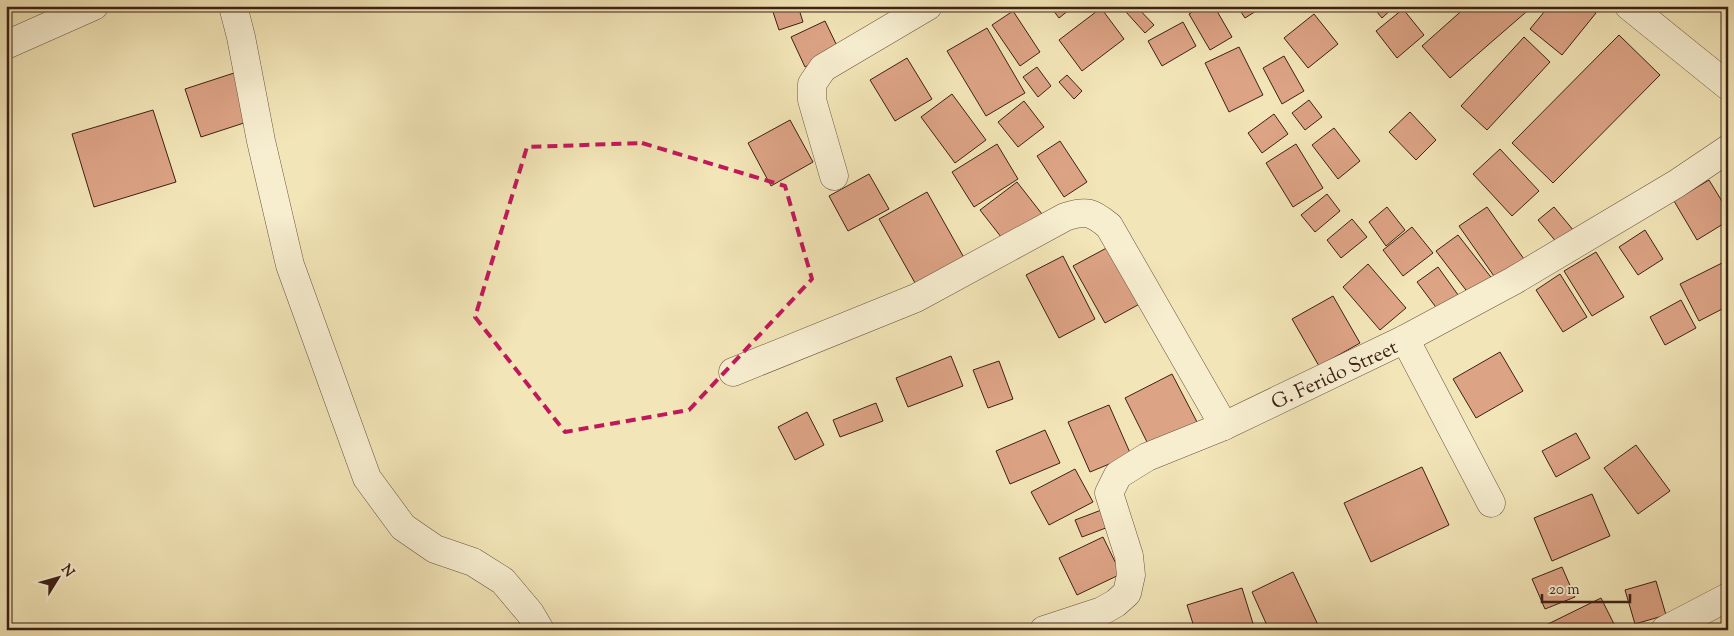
<svg xmlns="http://www.w3.org/2000/svg" width="1734" height="636" font-family="'Sorts Mill Goudy',serif">
<style>
.building{fill:#dca385;stroke:#3d2116}
.lines{fill:none;stroke-linecap:round;stroke-linejoin:round}
.minor-casing{stroke:#6a523e;stroke-width:29}
.minor{stroke:#f7eed0;stroke-width:28}
.marked{fill:none;stroke:#c2185b;stroke-width:4;stroke-dasharray:10 6;stroke-linejoin:round}
.labels{text-anchor:middle;stroke-width:4.5;stroke-linejoin:round;paint-order:stroke}
.street-label{font-size:20px;fill:#3d2116;stroke:#f7eed0}
</style>
<rect width="100%" height="100%" fill="#f2e5b7"/>
<filter id="stains"><feTurbulence type="fractalNoise" baseFrequency=".004" numOctaves="4"/><feColorMatrix values="0 0 0 0 .2 0 0 0 0 .09 0 0 0 0 .02 0 0 0 .5 -.17"/></filter>
<radialGradient id="worn" r=".72"><stop offset=".6" stop-color="#630" stop-opacity="0"/><stop offset="1" stop-color="#630" stop-opacity=".3"/></radialGradient>
<g class="building">
<path d="M771 6H798L803 22 779 30Z"/>
<path d="M1050 6H1074L1059 18Z"/>
<path d="M1132 6H1136L1154 25 1145 33 1126 12Z"/>
<path d="M1202 6H1214L1232 37 1210 50 1189 14Z"/>
<path d="M1237 6H1264L1245 18Z"/>
<path d="M1372 6H1395L1382 18Z"/>
<path d="M1467 6H1533L1450 78 1422 46Z"/>
<path d="M1549 6H1588L1596 13 1562 55 1530 29Z"/>
<path d="M1101 8 1124 39 1082 71 1059 40Z"/>
<path d="M1403 9 1424 35 1397 58 1376 31Z"/>
<path d="M1013 11 1040 52 1020 66 992 25Z"/>
<path d="M1314 14 1338 44 1308 68 1284 38Z"/>
<path d="M825 21 839 50 805 67 791 37Z"/>
<path d="M1183 22 1196 46 1162 66 1148 41Z"/>
<path d="M987 28 1025 93 986 116 947 51Z"/>
<path d="M1619 35 1660 75 1553 183 1512 143Z"/>
<path d="M1524 37 1550 62 1487 130 1461 106Z"/>
<path d="M1239 47 1263 95 1229 112 1205 63Z"/>
<path d="M1284 56 1304 91 1282 104 1263 68Z"/>
<path d="M907 58 932 99 895 121 870 80Z"/>
<path d="M1037 67 1051 86 1038 97 1023 77Z"/>
<path d="M234 73 250 121 201 137 185 89Z"/>
<path d="M1067 75 1082 91 1074 99 1059 82Z"/>
<path d="M952 94 986 140 955 163 921 117Z"/>
<path d="M1309 100 1322 117 1305 130 1292 113Z"/>
<path d="M1024 101 1044 127 1018 147 998 122Z"/>
<path d="M153 110 176 182 94 207 72 134Z"/>
<path d="M1410 112 1436 140 1416 160 1389 132Z"/>
<path d="M1274 114 1288 134 1262 153 1248 133Z"/>
<path d="M790 120 813 162 771 186 748 143Z"/>
<path d="M1334 128 1360 161 1338 179 1312 145Z"/>
<path d="M1060 141 1087 182 1064 197 1037 156Z"/>
<path d="M997 144 1018 179 974 207 952 172Z"/>
<path d="M1296 144 1323 188 1293 207 1266 163Z"/>
<path d="M1500 149 1539 191 1512 216 1473 174Z"/>
<path d="M869 174 889 209 848 231 829 196Z"/>
<path d="M1709 180 1728 211V221L1697 240 1674 201Z"/>
<path d="M1017 182 1042 214 1005 242 980 210Z"/>
<path d="M1728 190V203L1722 194Z"/>
<path d="M927 192 967 263 919 290 879 219Z"/>
<path d="M1327 194 1340 211 1315 232 1301 215Z"/>
<path d="M1387 207 1405 230 1386 246 1369 222Z"/>
<path d="M1487 207 1524 259 1496 279 1459 226Z"/>
<path d="M1554 207 1574 231 1558 244 1538 220Z"/>
<path d="M1352 219 1367 237 1341 258 1327 240Z"/>
<path d="M1412 227 1433 253 1403 276 1383 250Z"/>
<path d="M1645 230 1663 259 1638 275 1619 247Z"/>
<path d="M1458 235 1494 281 1472 298 1436 251Z"/>
<path d="M1114 244 1145 301 1105 323 1073 266Z"/>
<path d="M1596 252 1624 297 1592 316 1564 271Z"/>
<path d="M1063 256 1095 319 1059 338 1026 275Z"/>
<path d="M1728 260V306L1699 321 1680 284Z"/>
<path d="M1368 264 1406 308 1380 330 1343 287Z"/>
<path d="M1438 267 1461 299 1441 314 1417 282Z"/>
<path d="M1560 274 1587 317 1563 332 1536 290Z"/>
<path d="M1333 296 1360 343 1319 366 1292 319Z"/>
<path d="M1681 300 1696 328 1665 345 1650 317Z"/>
<path d="M1500 352 1523 391 1476 418 1453 379Z"/>
<path d="M951 356 963 386 908 407 896 378Z"/>
<path d="M999 361 1013 399 988 408 973 370Z"/>
<path d="M1172 374 1197 422 1149 446 1125 398Z"/>
<path d="M876 403 883 421 840 437 833 420Z"/>
<path d="M1109 405 1131 455 1090 472 1068 422Z"/>
<path d="M807 412 824 445 795 460 778 427Z"/>
<path d="M1045 430 1060 463 1010 484 996 451Z"/>
<path d="M1576 433 1590 458 1556 477 1542 451Z"/>
<path d="M1636 445 1670 491 1638 514 1604 468Z"/>
<path d="M1422 467 1449 525 1371 562 1344 503Z"/>
<path d="M1075 469 1093 502 1049 525 1031 492Z"/>
<path d="M1592 494 1610 536 1552 561 1534 518Z"/>
<path d="M1104 509 1111 526 1082 537 1075 520Z"/>
<path d="M1103 537 1121 574 1077 595 1059 558Z"/>
<path d="M1562 567 1575 597 1545 609 1532 579Z"/>
<path d="M1293 572 1319 627 1313 630H1269L1252 592Z"/>
<path d="M1656 581 1666 615 1635 624 1625 590Z"/>
<path d="M1242 588 1255 630H1195L1187 605Z"/>
<path d="M1601 598 1617 630H1548L1546 625Z"/>
<path d="M1183 625 1185 630H1173Z"/>
</g>
<g class="lines">
<defs>
<g id="minor">
<path d="M233 6 241 37 261 141 290 265 367 478 403 527 435 549 473 562 503 581 530 613 540 630"/>
<path d="M1629 6 1728 86"/>
<path d="M6 45 94 6"/>
<path d="M834 176 812 100V84L823 68 928 6"/>
<path d="M1405 339 1491 503"/>
<path d="M733 372 916 298 1065 217C1087 210 1092 212 1109 226L1224 426"/>
<path d="M1044 630 1102 611 1116 603 1127 593 1131 575 1129 556 1109 493 1118 475 1147 457 1224 426 1405 339 1513 281 1676 184 1728 149"/>
<path d="M1665 630 1728 597"/>
</g>
</defs>
<use href="#minor" class="minor-casing"/>
<use href="#minor" class="minor"/>
</g>
<path class="marked" d="M642 143 785 186 812 279 689 410 565 432 475 317 527 147Z"/>
<g class="labels">
<g class="street-label">
<text transform="translate(1334 374) rotate(-25)" y="7">G. Ferido Street</text>
</g>
</g>
<rect width="1734" height="636" fill="none" stroke="#f2e5b7" stroke-width="25"/>
<rect x="8" y="8" width="1719" height="621" fill="none" stroke="#3d2116" stroke-width="2.5"/>
<rect x="12" y="12" width="1709" height="611" fill="none" stroke="#3d2116"/>
<g transform="translate(58 578) rotate(53)" stroke="#f7eed0" stroke-width="4" paint-order="stroke">
<path d="M0-4L9 19L0 12L-9 19Z" fill="#3d2116"/>
<text y="-8" font-size="14" font-weight="bold" text-anchor="middle" fill="#3d2116">N</text>
</g>
<path d="M1542 594v8h88v-8" fill="none" stroke="#3d2116" stroke-width="2.5"/>
<text x="1549" y="594" font-size="15" fill="#3d2116" stroke="#f7eed0" stroke-width="4" paint-order="stroke">20 m</text>
<rect width="100%" height="100%" filter="url(#stains)"/>
<rect width="100%" height="100%" fill="url(#worn)"/>
</svg>
